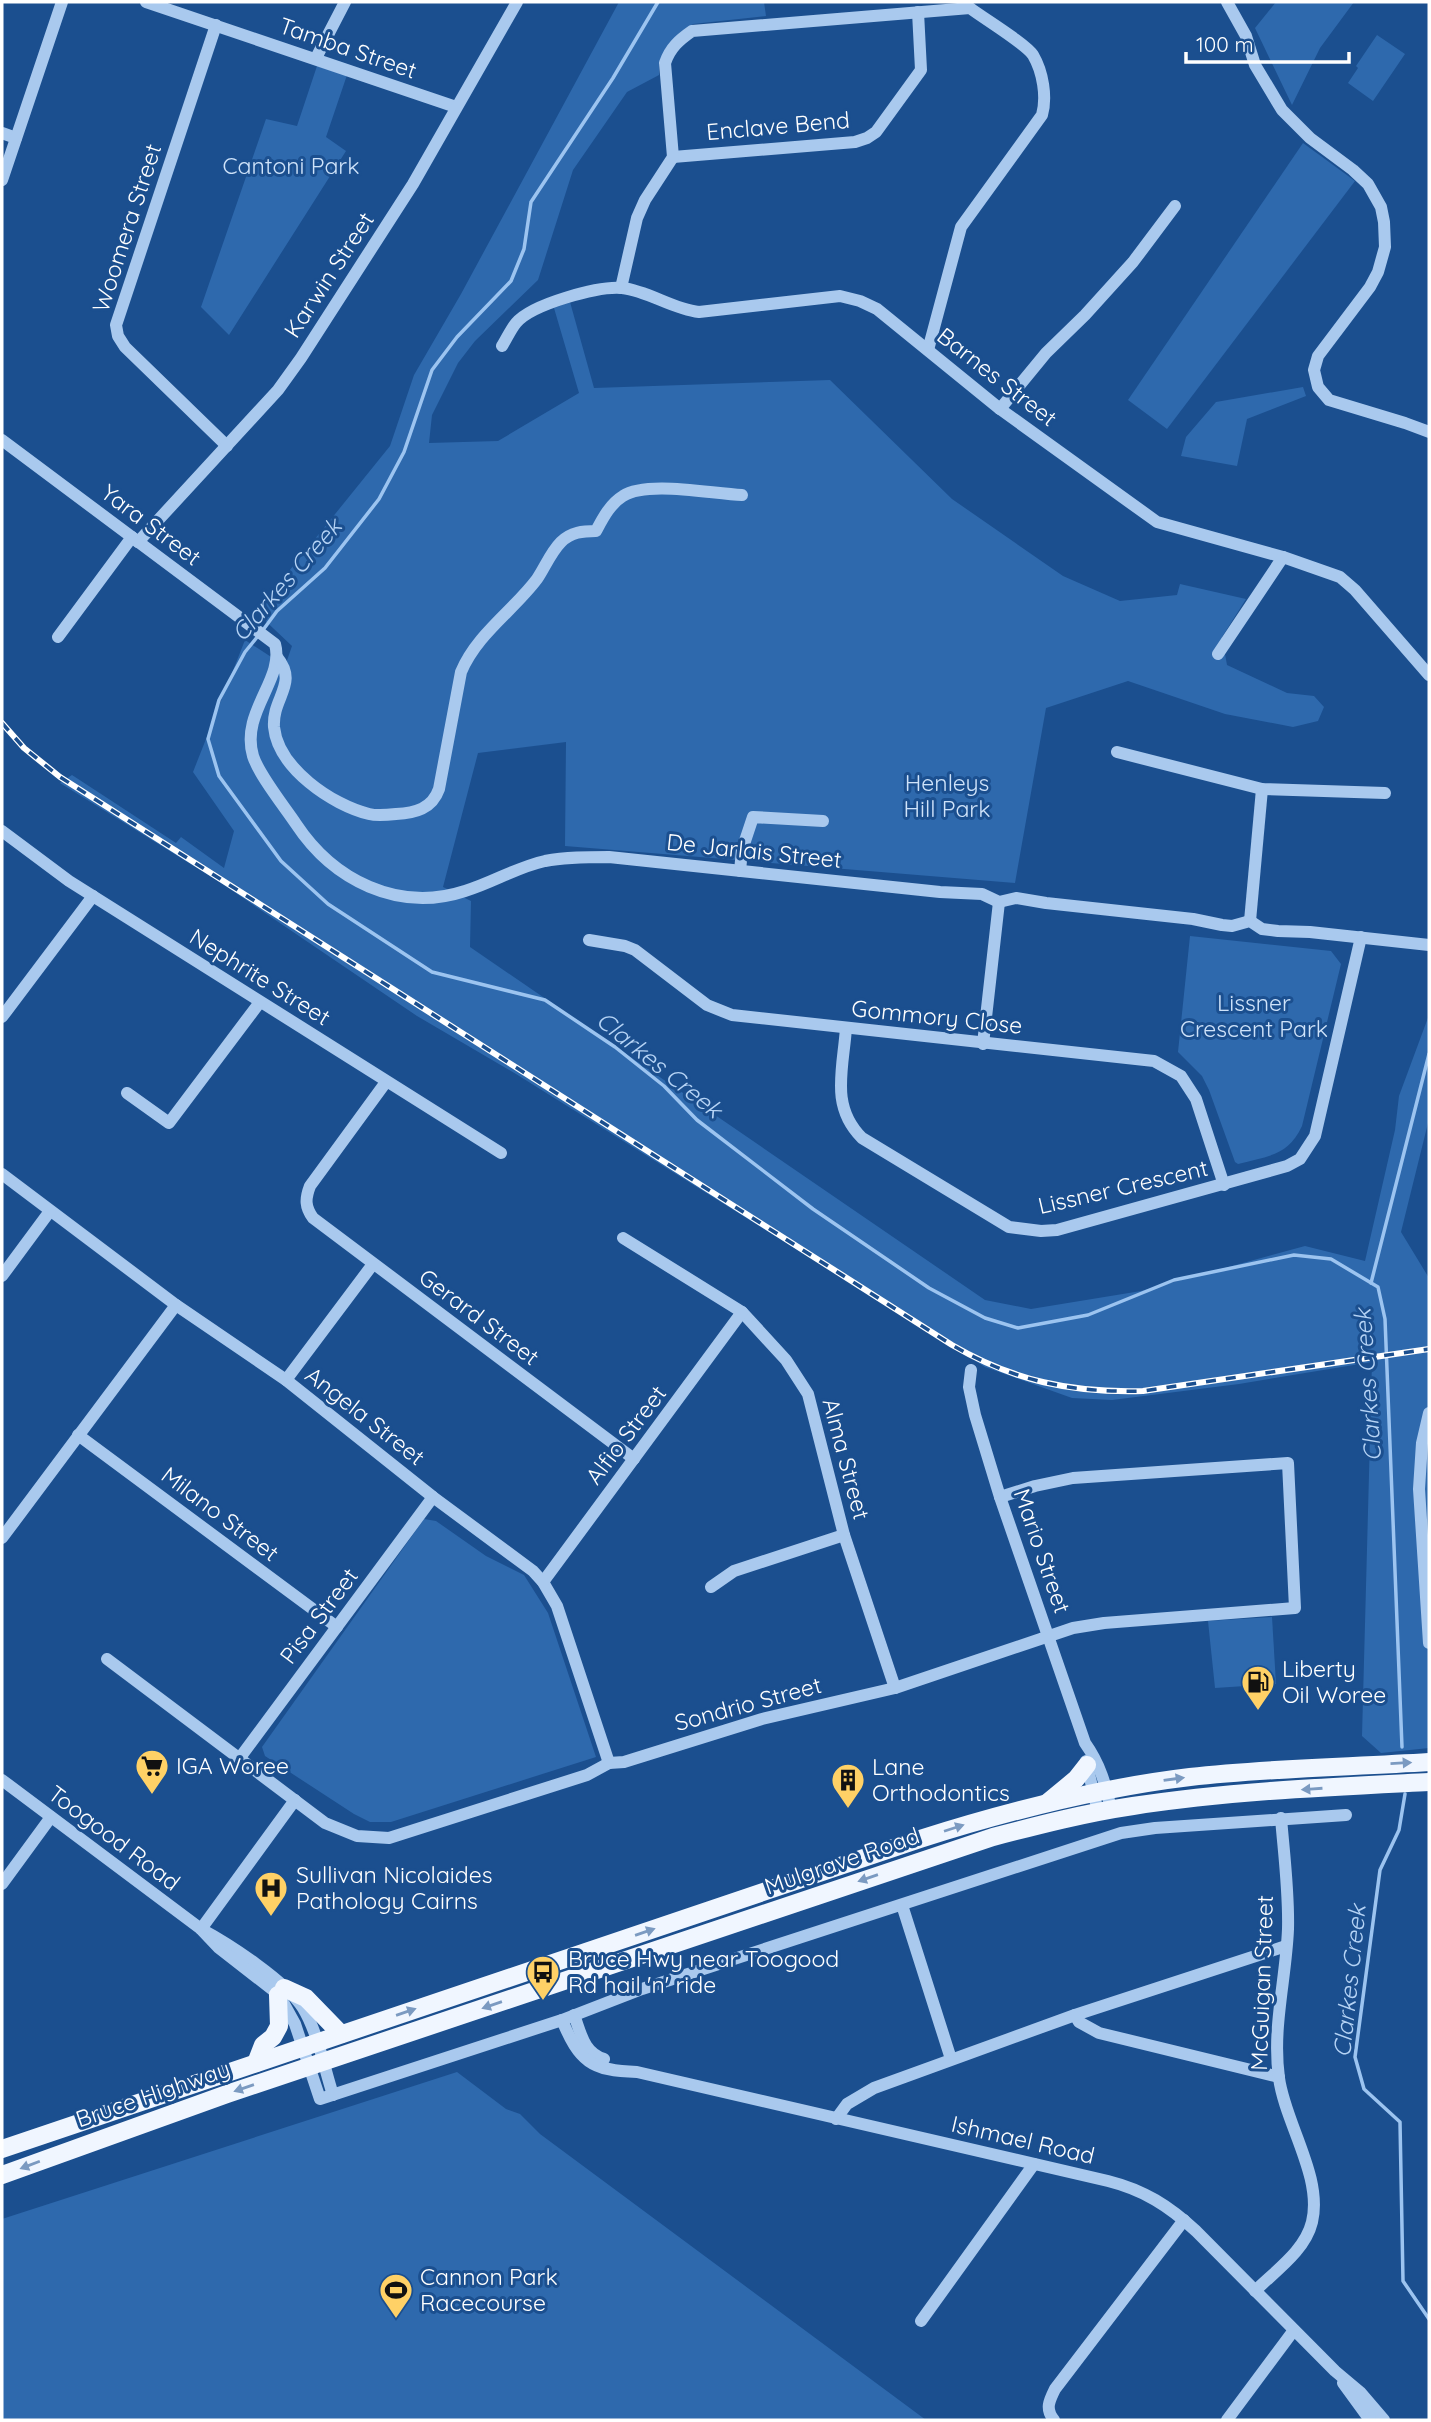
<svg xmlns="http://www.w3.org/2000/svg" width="1431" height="2422" font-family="Quicksand,sans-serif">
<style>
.green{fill:#2e69ad}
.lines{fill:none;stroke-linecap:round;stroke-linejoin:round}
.stream{stroke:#9cc4f0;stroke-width:3.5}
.minor{stroke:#a9c9ee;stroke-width:12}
.major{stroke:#f0f6ff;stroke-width:18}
.rail-casing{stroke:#fff;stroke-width:6}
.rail{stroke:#1b4f8f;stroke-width:3.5;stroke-dasharray:10;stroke-linecap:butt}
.oneway{fill:#7b9ac1}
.labels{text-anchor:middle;stroke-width:6;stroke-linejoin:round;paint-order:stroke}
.street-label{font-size:23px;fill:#fff;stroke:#1b4f8f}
.park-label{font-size:23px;fill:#cfe3fa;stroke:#1b4f8f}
.poi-label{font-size:23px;fill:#fff;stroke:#1b4f8f;text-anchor:start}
.water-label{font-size:24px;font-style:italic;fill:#b5d3f5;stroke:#1b4f8f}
</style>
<rect width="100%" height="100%" fill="#1b4f8f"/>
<g class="green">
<path d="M619 2H764L766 16 693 24 678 34 659 62V75L627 92 573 170 538 280 475 341 458 363 432 415 429 443 498 441 579 393 554 308 570 302 594 388 830 380 952 499 1063 576 1120 601 1177 595 1180 584 1246 599 1222 637 1227 665 1287 693 1314 696 1324 707 1318 721 1293 727 1225 714 1128 681 1046 708 1015 883 565 846 566 742 478 753 443 887 471 901 470 947 985 1300 1031 1309 1141 1291 1305 1246 1365 1261 1395 1130 1399 1096 1429 1015V1119L1401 1232 1429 1278V1748L1381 1753 1362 1736 1372 1362 1239 1384 1112 1400 1072 1398 985 1367 516 1074 417 1016 218 881 60 783 72 775 176 843 181 837 224 868 234 831 193 772 245 640 285 666 292 646 256 612 390 446 414 375 461 294Z"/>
<path d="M1276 2H1354L1320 48 1292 105 1255 28Z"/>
<path d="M1377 35 1405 54 1373 101 1348 83 1358 68 1356 66Z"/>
<path d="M317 66 347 75 326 137 346 151 229 335 201 307 266 119 297 126Z"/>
<path d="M1303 143 1355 181 1167 429 1128 400Z"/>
<path d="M1303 387 1306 396 1247 419 1237 466 1181 456 1186 437 1216 402Z"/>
<path d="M1190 936 1331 951 1341 964 1302 1126C1288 1156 1268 1156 1238 1164L1235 1162 1209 1090 1202 1076 1178 1052Z"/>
<path d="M424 1519 436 1521 486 1556 524 1575 548 1613 596 1757 391 1822H370L354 1814 265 1756 262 1747Z"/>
<path d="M1272 1617 1276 1684 1215 1688 1208 1621Z"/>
<path d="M457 2072 506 2109 520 2114 540 2134 926 2420H2V2219Z"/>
</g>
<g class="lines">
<g class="stream">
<path d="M263 630 277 611 325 568 379 499 404 452 432 370 457 337 511 281 524 249 531 202 613 78 658 2"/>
<path d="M258 636 245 652 219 700 208 739 219 776 281 861 328 904 432 972 545 1000 615 1047 664 1086 697 1120 813 1209 929 1288 985 1318 1018 1328 1088 1315 1174 1280 1294 1255 1331 1259 1378 1287 1385 1319 1402 1747"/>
<path d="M1371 1283 1429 1054"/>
<path d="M1405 1794 1399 1830 1380 1870 1355 2057 1364 2089 1400 2122 1403 2281 1429 2319"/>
</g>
<g class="minor">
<path d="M146 2 456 107"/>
<path d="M1227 2 1246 36 1255 65 1282 110 1310 138 1353 170 1368 184 1381 207 1384 222 1385 247 1378 272 1370 287 1318 356 1314 370 1318 387 1329 400 1405 423 1429 432"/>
<path d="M216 25 116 325 118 336 125 347 227 446"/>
<path d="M316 58 345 2"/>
<path d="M2 133 16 138"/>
<path d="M673 157 855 142 867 138 876 132 921 70 918 12"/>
<path d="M2 180 62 2"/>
<path d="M621 288 637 218 645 200 673 157 665 63C670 48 679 40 692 31L970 8C983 18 1026 44 1033 55 1043 72 1047 97 1042 115L961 227 928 350"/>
<path d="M502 346C507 338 511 329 516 323 532 304 598 286 622 288 649 291 672 309 699 312L840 296 860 301 877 309 1000 409 1157 522 1283 557 1340 577 1355 590 1429 675"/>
<path d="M1000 409 1046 353 1085 315 1133 262 1175 206"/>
<path d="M2 440 275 644C285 679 240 712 253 756 259 775 284 806 296 824 333 880 398 913 465 891 492 883 517 867 545 861 566 857 587 857 609 857L940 892 982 894 999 902 1016 898 1046 903 1193 919 1222 925 1232 926 1250 921 1262 929 1278 931 1310 932 1429 945"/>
<path d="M138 542 278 390 301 358 413 184 517 2"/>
<path d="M58 637 132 537"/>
<path d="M1218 654 1283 557"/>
<path d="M277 657C299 684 272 697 274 727 278 768 332 805 369 814 377 816 387 815 396 814 415 813 432 809 439 789L461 672C477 634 513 611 537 579 545 567 551 552 561 542 571 532 583 531 596 531 603 518 610 504 623 496 647 480 712 494 742 495"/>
<path d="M1117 752 1262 789 1385 793"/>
<path d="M2 831 69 881 501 1153"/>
<path d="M740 871 742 850 753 817 823 821"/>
<path d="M1250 921 1262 789"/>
<path d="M589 940 625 946 635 950 707 1005 732 1015 1154 1061 1181 1076 1196 1099 1224 1185"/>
<path d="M2 1017 93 896"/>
<path d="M846 1028C843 1070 830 1106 862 1138L1009 1227 1041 1231 1057 1230 1287 1166 1300 1159 1315 1136 1361 937"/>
<path d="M983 1044 999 902"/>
<path d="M386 1082 310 1186C305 1199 305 1207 313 1218L634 1459"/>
<path d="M127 1093 169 1123 260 1002"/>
<path d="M2 1174 176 1305 286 1380 433 1497 533 1571 543 1582 557 1606 609 1763"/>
<path d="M623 1238 742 1312 786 1360 808 1394 844 1535 895 1688"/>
<path d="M2 1276 50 1211"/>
<path d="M971 1370 969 1387 975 1415 1000 1497 1085 1743C1100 1764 1106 1785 1111 1810"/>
<path d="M286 1380 373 1264"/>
<path d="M1429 1413 1422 1443 1419 1489 1429 1643"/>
<path d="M78 1435 337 1627"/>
<path d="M2 1538 176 1305"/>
<path d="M543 1582 742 1312"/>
<path d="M711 1587 734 1571 844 1535"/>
<path d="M107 1659 325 1823 357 1836 389 1838 587 1775 609 1763 624 1762 762 1719 895 1688 1073 1628 1104 1623 1295 1608 1288 1463 1073 1478 1035 1486 1000 1497"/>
<path d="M239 1759 433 1497"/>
<path d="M1086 1761 1098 1812"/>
<path d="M2 1780 201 1929C229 1944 286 1981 303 2008 318 2033 324 2067 333 2095"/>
<path d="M2 1884 51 1817"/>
<path d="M902 1905 951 2059"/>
<path d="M201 1929 219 1948 273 1990 284 2004 295 2024 320 2099 562 2020 642 1989 1121 1833 1155 1828 1346 1815"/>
<path d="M201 1929 295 1800"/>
<path d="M574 2015C581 2033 583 2052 604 2059"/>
<path d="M1075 2015 1079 2022 1099 2033 1279 2077"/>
<path d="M562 2020C579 2061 591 2071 637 2072L1108 2181C1144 2190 1169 2206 1196 2231L1335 2371 1360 2392 1384 2420"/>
<path d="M836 2119 847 2104 874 2088 1075 2015 1286 1946"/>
<path d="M1255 2291C1275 2271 1305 2251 1312 2222 1323 2177 1285 2123 1279 2078 1272 2028 1286 1979 1288 1929 1289 1892 1284 1855 1281 1818"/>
<path d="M921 2321 1034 2164"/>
<path d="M1343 2383 1370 2420"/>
<path d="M1054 2420C1045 2409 1049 2401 1055 2389L1184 2220"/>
<path d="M1227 2420 1294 2330"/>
</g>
<g class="major">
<path d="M1047 1803 1076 1779 1087 1765"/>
<path d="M284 1988 306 1998 341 2034"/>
<path d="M256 2063 263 2045 273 2037 279 2026 278 1995"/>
<path d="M2 2149 920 1839C1008 1811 1098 1788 1190 1777 1269 1768 1350 1767 1429 1762"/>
<path d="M2 2175 227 2094 993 1837C1039 1825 1085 1813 1133 1806 1231 1791 1330 1787 1429 1782"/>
</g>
<defs>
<path id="rail" d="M2 723 24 748 60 777 952 1345C1014 1381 1071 1393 1143 1391L1429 1349"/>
</defs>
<use href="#rail" class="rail-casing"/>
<use href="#rail" class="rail"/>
</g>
<defs><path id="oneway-solid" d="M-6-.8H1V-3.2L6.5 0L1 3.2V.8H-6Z" transform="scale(1.75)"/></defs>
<g class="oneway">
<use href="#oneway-solid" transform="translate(1401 1763) rotate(-3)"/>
<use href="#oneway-solid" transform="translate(1174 1779) rotate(-8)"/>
<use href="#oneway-solid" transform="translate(1312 1789) rotate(176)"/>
<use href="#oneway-solid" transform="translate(954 1828) rotate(-18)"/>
<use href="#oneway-solid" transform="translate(868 1878) rotate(161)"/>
<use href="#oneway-solid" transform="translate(645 1932) rotate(-19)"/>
<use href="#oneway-solid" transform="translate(492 2005) rotate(161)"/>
<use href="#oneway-solid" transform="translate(406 2012) rotate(-19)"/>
<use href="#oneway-solid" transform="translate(244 2088) rotate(161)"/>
<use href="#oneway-solid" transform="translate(30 2165) rotate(159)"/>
</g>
<defs>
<symbol id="fuel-pin" viewBox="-11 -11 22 30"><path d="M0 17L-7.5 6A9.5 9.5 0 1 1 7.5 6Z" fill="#ffd166" stroke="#1b4f8f"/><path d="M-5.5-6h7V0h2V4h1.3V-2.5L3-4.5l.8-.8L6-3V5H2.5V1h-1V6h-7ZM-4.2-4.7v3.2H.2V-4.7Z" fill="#111"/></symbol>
<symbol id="supermarket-pin" viewBox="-11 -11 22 30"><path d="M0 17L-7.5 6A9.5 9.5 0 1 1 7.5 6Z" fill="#ffd166" stroke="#1b4f8f"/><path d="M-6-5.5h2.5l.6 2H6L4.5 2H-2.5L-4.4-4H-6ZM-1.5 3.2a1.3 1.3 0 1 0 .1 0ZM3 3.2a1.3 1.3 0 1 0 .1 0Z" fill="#111"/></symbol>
<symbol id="building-pin" viewBox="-11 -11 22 30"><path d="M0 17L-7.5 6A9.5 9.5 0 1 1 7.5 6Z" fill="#ffd166" stroke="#1b4f8f"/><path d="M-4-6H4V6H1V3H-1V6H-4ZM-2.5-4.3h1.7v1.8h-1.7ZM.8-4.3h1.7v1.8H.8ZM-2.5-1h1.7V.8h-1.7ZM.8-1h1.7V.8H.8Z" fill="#111"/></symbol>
<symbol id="hospital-pin" viewBox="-11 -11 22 30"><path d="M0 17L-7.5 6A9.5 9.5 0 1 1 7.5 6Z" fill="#ffd166" stroke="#1b4f8f"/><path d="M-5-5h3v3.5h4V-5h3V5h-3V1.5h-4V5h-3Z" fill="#111"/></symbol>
<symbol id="bus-pin" viewBox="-11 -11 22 30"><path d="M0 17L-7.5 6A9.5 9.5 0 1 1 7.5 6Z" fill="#ffd166" stroke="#1b4f8f"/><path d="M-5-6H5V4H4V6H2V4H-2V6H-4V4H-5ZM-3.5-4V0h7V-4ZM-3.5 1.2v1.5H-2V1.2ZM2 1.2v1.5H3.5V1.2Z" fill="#111"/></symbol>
<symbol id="stadium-pin" viewBox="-11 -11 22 30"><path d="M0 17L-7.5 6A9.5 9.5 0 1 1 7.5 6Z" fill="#ffd166" stroke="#1b4f8f"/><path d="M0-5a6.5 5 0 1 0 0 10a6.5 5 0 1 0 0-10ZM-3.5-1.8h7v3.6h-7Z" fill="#111"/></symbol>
</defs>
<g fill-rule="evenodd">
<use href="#fuel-pin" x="1239" y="1663" width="38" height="52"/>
<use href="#supermarket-pin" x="133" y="1747" width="38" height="52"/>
<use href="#building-pin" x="829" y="1761" width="38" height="52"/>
<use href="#hospital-pin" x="252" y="1869" width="38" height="52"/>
<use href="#bus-pin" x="524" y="1953" width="38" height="52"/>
<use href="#stadium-pin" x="377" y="2271" width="38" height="52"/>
</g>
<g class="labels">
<g class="street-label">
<text transform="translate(348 48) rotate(19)" y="8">Tamba Street</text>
<text transform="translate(778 126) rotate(-5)" y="8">Enclave Bend</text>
<text transform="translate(127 228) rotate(-72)" y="8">Woomera Street</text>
<text transform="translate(329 275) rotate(-57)" y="8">Karwin Street</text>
<text transform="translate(997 377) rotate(38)" y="8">Barnes Street</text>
<text transform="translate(151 525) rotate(37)" y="8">Yara Street</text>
<text transform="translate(754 851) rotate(6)" y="8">De Jarlais Street</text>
<text transform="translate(260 977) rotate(32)" y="8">Nephrite Street</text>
<text transform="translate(937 1017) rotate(6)" y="8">Gommory Close</text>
<text transform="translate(1123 1187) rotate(-13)" y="8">Lissner Crescent</text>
<text transform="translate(479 1317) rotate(37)" y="8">Gerard Street</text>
<text transform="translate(365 1416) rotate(38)" y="8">Angela Street</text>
<text transform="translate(626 1435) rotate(-53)" y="8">Alfio Street</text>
<text transform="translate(846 1459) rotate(75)" y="8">Alma Street</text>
<text transform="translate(220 1514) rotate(37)" y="8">Milano Street</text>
<text transform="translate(1042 1551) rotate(71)" y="8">Mario Street</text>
<text transform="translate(319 1616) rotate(-53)" y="8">Pisa Street</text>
<text transform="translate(748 1704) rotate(-15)" y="8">Sondrio Street</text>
<text transform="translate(114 1838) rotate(37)" y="8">Toogood Road</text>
<text transform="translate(842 1861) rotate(-19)" y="8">Mulgrave Road</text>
<text transform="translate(1262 1983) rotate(-88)" y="8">McGuigan Street</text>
<text transform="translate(153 2094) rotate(-19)" y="8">Bruce Highway</text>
<text transform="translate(1023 2140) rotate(13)" y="8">Ishmael Road</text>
</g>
<g class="park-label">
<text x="291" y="174">Cantoni Park</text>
<text x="947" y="791">Henleys<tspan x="947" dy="26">Hill Park</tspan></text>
<text x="1254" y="1011">Lissner<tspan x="1254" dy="26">Crescent Park</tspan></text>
</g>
<g class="poi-label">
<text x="1282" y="1677">Liberty<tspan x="1282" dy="26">Oil Woree</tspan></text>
<text x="176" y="1774">IGA Woree</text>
<text x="872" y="1775">Lane<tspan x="872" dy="26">Orthodontics</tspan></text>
<text x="296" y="1883">Sullivan Nicolaides<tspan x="296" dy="26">Pathology Cairns</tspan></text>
<text x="568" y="1967">Bruce Hwy near Toogood<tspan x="568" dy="26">Rd hail 'n' ride</tspan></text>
<text x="420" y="2285">Cannon Park<tspan x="420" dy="26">Racecourse</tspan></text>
</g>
<g class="water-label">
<text transform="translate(287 580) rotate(-49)" y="8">Clarkes Creek</text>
<text transform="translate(659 1065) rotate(39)" y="8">Clarkes Creek</text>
<text transform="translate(1368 1385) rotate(-94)" y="8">Clarkes Creek</text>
<text transform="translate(1350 1981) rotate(-84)" y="8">Clarkes Creek</text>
</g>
</g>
<rect width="1431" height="2422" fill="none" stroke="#ffffff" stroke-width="7"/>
<path d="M1186 52v10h163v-10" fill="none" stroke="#ffffff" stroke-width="3.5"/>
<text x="1196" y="52" font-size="21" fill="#ffffff" stroke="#1b4f8f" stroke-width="5" paint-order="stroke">100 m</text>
</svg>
